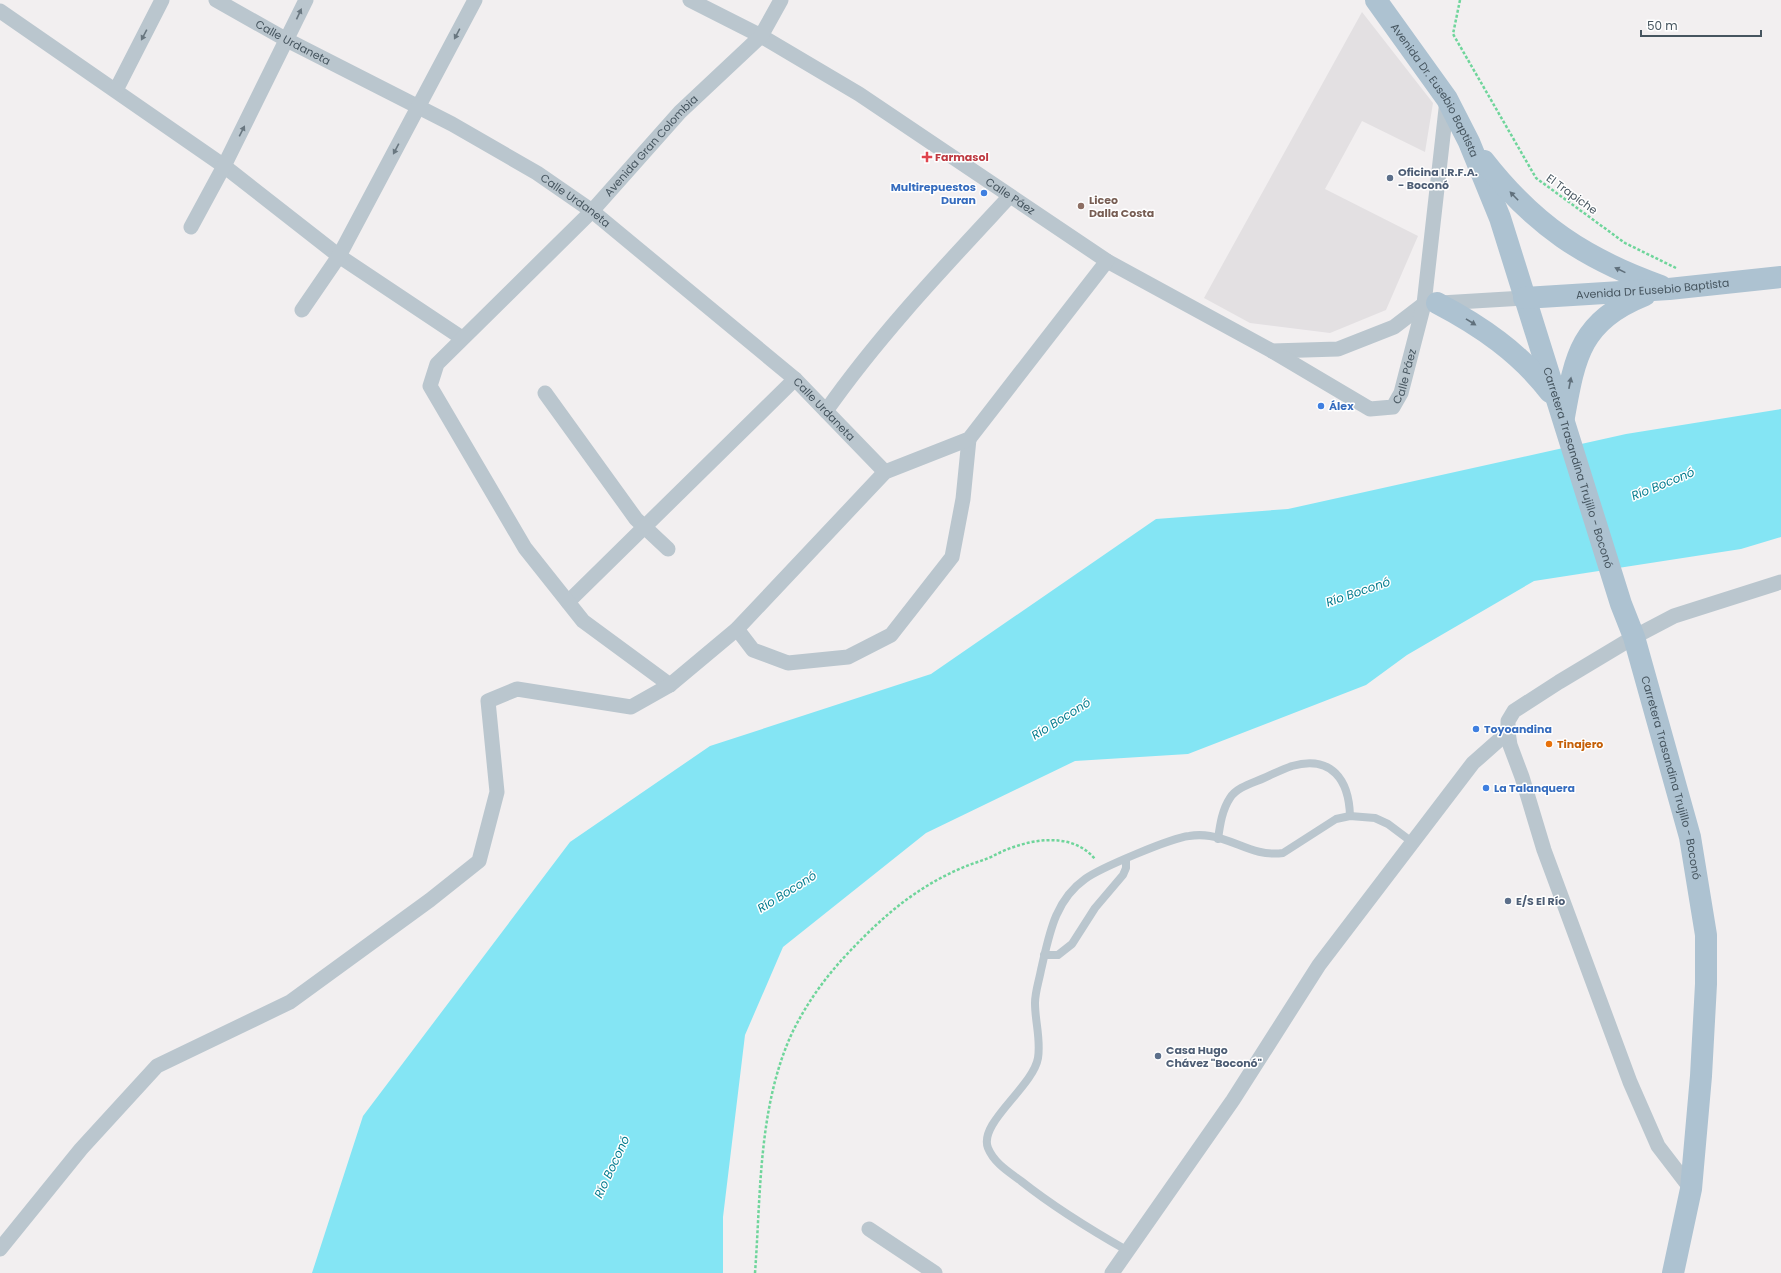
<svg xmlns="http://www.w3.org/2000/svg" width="1781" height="1273" font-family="Poppins,sans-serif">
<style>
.education{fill:#e3e0e2}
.water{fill:#84e5f4}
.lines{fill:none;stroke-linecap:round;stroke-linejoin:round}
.path{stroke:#6fd59b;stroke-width:2.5;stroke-dasharray:3 2;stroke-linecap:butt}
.lane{stroke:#bac6ce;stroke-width:8}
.street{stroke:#bac6ce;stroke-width:15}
.primary{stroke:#adc2d1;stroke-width:22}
.oneway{fill:#697780}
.oneway2{fill:#60707c}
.health-dot{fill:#e0444e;stroke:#fff;stroke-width:1.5}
.service-dot{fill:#5c6f8a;stroke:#fff;stroke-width:1.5}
.shop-dot{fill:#3f7fe0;stroke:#fff;stroke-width:1.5}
.education-dot{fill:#8d6e63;stroke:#fff;stroke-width:1.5}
.food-dot{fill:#e8710a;stroke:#fff;stroke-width:1.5}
.labels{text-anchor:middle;stroke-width:3;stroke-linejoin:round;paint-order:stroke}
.street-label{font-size:11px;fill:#46555f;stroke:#fff}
.health-label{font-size:11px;font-weight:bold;fill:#be3a42;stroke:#fff;text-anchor:start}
.service-label{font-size:11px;font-weight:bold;fill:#4e5e75;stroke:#fff;text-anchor:start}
.shop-label{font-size:11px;font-weight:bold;fill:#366cbe;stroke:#fff;text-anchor:start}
.education-label{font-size:11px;font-weight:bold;fill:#785e54;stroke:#fff;text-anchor:start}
.food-label{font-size:11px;font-weight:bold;fill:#c56008;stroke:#fff;text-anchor:start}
.water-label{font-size:12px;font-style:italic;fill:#047c8e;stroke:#fff}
</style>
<rect width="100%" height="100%" fill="#f2eff0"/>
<path class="education" d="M1362 12 1433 103 1425 152 1362 121 1325 189 1418 236 1386 310 1330 333 1250 323 1204 298Z"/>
<path class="water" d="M1781 409V537L1741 549 1534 581 1407 655 1366 685 1188 754 1075 761 926 833 783 947 745 1035 723 1217V1273H312L363 1116 570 842 710 746 931 674 1156 519 1288 509 1626 434Z"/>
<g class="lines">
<g class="path">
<path d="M1460 0 1453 34 1536 178 1625 243 1676 268"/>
<path d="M755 1273C761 1193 758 1105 793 1031 808 1001 827 975 850 951 870 930 892 909 916 893 932 882 951 872 969 865 977 862 985 860 993 856 1023 840 1070 829 1095 859"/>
</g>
<g class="lane">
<path d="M1218 839C1220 825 1222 810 1230 798 1237 787 1253 783 1264 778 1273 774 1283 769 1292 766 1332 755 1349 780 1350 816"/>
<path d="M1044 955H1058L1072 944 1095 908 1123 875 1126 868V860"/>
<path d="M1128 1251C1091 1230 1055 1208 1021 1181 1009 1172 994 1163 988 1148 978 1123 1033 1087 1038 1058 1041 1039 1035 1022 1035 1003 1035 992 1039 981 1041 970 1049 936 1054 901 1085 879 1100 868 1171 838 1189 836 1195 835 1204 835 1210 836 1236 840 1254 857 1283 853L1336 819 1350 816 1375 818 1388 824 1412 842"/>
</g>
<g class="street">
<path id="s1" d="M216 0 287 40 452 124 537 173 592 211 795 379 885 472"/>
<path id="s2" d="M690 0 761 36 859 94 1107 261 1272 351 1338 349 1394 327 1424 304 1524 298"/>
<path d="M0 11 224 166 339 256 462 338"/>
<path d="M116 90 162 0"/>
<path d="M191 227 224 166 306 0"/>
<path d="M302 310 339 256 475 0"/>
<path id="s3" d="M1272 351 1370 409 1393 407 1401 393 1424 304 1447 100"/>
<path d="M545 393 636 519 668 549"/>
<path d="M826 411C880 334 946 265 1010 196"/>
<path d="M568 602 795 379"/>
<path d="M737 629 753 650 788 663 848 657 891 635 952 557 963 499 969 439"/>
<path id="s4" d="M670 685 583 621 525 548 430 386 437 364 592 211 680 112 761 36 781 0"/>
<path d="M1691 1189 1658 1146 1630 1082 1544 850 1522 777 1510 745 1508 732V721L1514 711 1559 682 1634 637 1674 616 1781 582"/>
<path d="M869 1229 935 1273"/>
<path d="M0 1249 81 1149 157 1066 290 1002 430 900 479 861 497 792 488 701 517 689 631 707 670 685 737 629 885 472 969 439 1107 261"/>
<path d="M1112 1273 1233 1100 1319 965 1473 763 1508 732"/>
</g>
<g class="primary">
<path id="s5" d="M1376 0 1447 99 1469 142 1500 218 1621 604 1634 637 1690 837 1706 935V984L1701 1076 1691 1189 1673 1273"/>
<path d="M1484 161C1534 225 1585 259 1661 286"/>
<path id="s6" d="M1524 298 1669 289 1781 277"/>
<path d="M1437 303C1481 326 1520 353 1550 392"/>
<path d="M1564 417C1575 355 1581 321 1645 295"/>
</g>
</g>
<defs><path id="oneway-solid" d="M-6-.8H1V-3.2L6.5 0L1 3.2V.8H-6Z"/></defs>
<g class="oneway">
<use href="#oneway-solid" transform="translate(299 14) rotate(-65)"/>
<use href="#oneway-solid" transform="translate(457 34) rotate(118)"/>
<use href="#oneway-solid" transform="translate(144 35) rotate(118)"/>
<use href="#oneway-solid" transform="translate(242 131) rotate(-63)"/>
<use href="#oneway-solid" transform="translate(396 149) rotate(118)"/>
</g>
<g class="oneway2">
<use href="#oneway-solid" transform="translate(1514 196) rotate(-134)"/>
<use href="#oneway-solid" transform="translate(1620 270) rotate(-154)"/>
<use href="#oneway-solid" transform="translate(1471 322) rotate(32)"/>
<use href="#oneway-solid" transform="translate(1570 383) rotate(-79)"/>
</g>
<path class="health-dot" d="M925 151h4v4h4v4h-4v4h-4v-4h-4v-4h4z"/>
<g class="service-dot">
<circle cx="1390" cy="178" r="4"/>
<circle cx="1508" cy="901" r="4"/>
<circle cx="1158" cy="1056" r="4"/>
</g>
<g class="shop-dot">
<circle cx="984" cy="193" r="4"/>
<circle cx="1321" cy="406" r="4"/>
<circle cx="1476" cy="729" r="4"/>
<circle cx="1486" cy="788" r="4"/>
</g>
<circle class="education-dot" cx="1081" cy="206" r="4"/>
<circle class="food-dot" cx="1549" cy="744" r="4"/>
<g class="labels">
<g class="street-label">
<text dy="4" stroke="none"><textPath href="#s1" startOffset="88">Calle Urdaneta</textPath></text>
<text dy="4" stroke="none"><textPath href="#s5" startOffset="108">Avenida Dr. Eusebio Baptista</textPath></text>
<text dy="4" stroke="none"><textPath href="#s4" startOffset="718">Avenida Gran Colombia</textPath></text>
<text transform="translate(1572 194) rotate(36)" y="4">El Trapiche</text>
<text dy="4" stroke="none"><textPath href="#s2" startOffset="376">Calle Páez</textPath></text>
<text dy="4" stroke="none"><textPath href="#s1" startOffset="412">Calle Urdaneta</textPath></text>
<text dy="4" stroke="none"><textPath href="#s6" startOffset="129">Avenida Dr Eusebio Baptista</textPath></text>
<text dy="4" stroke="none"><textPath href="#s3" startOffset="170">Calle Páez</textPath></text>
<text dy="4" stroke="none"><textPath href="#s1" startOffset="737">Calle Urdaneta</textPath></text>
<text dy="4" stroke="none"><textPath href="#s5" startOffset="514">Carretera Trasandina Trujillo - Boconó</textPath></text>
<text dy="4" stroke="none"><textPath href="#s5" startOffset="838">Carretera Trasandina Trujillo - Boconó</textPath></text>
</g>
<g class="health-label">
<text x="935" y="161">Farmasol</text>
</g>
<g class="service-label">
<text x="1398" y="176">Oficina I.R.F.A.<tspan x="1398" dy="13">- Boconó</tspan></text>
<text x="1516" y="905">E/S El Río</text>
<text x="1166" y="1054">Casa Hugo<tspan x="1166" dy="13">Chávez "Boconó"</tspan></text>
</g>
<g class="shop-label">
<text x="976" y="191" text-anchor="end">Multirepuestos<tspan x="976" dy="13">Duran</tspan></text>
<text x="1329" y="410">Álex</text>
<text x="1484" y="733">Toyoandina</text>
<text x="1494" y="792">La Talanquera</text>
</g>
<g class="education-label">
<text x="1089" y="204">Liceo<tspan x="1089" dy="13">Dalla Costa</tspan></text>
</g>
<g class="food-label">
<text x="1557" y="748">Tinajero</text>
</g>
<g class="water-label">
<text transform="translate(1663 484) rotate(-22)" y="4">Río Boconó</text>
<text transform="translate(1358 592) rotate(-19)" y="4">Río Boconó</text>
<text transform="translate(1061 719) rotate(-32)" y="4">Río Boconó</text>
<text transform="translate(787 892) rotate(-32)" y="4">Río Boconó</text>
<text transform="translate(612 1167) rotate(-65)" y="4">Río Boconó</text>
</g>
</g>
<path d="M1641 30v6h120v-6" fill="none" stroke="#46555f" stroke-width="2"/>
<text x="1647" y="30" font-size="12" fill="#46555f" stroke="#ffffff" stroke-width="3" paint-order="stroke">50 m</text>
</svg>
